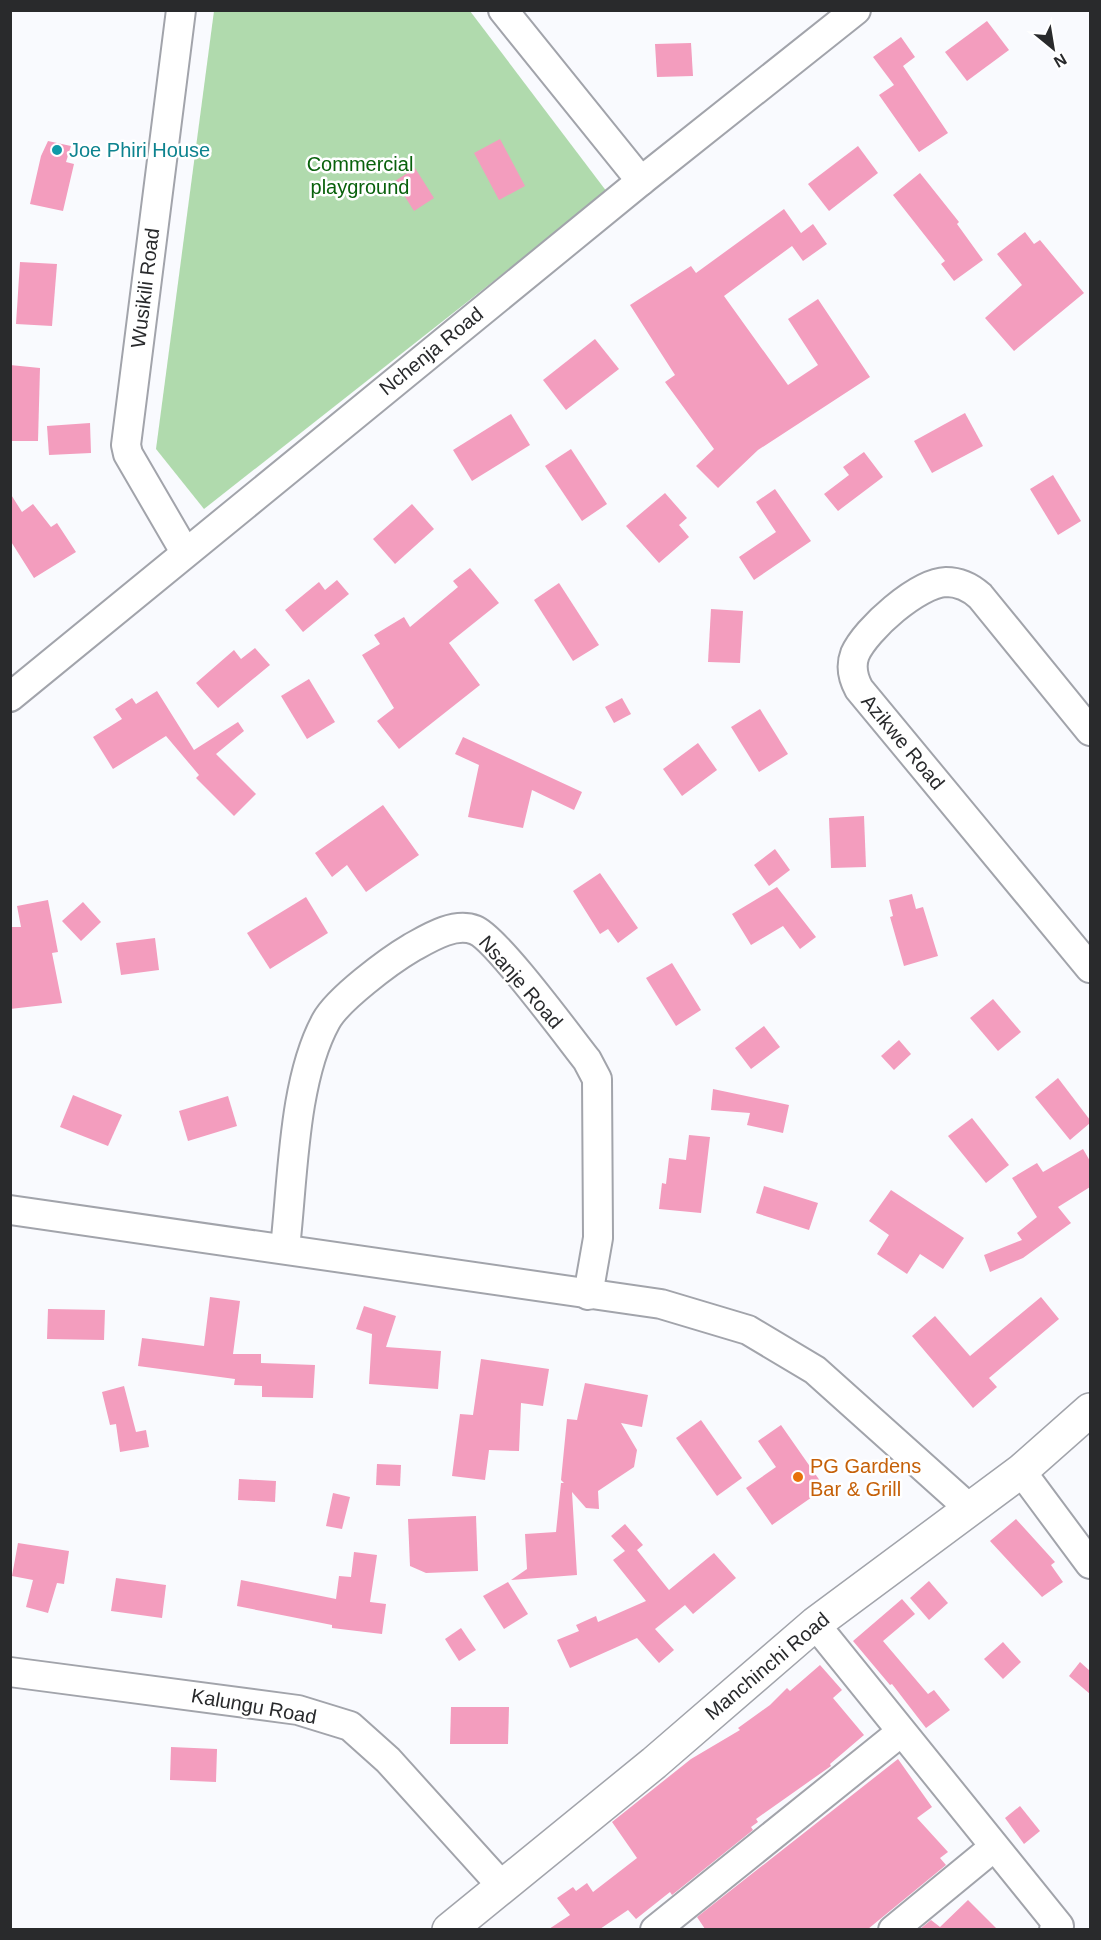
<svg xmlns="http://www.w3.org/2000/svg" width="1101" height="1940" font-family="Arial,sans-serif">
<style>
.green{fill:#b0daad}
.building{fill:#f39dbe}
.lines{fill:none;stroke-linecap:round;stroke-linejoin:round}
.minor-casing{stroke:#a2a4ab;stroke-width:32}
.major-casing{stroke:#a2a4ab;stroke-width:36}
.minor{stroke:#fff;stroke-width:28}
.major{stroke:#fff;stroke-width:33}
.culture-dot{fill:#0f9aa8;stroke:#fff;stroke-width:2}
.food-dot{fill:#e8710a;stroke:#fff;stroke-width:2}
.labels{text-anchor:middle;stroke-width:5;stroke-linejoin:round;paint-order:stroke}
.culture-label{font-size:20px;fill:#0d838f;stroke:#fff;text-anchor:start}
.park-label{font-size:20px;fill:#09610c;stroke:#fff}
.street-label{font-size:20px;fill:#292a2c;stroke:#fff}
.food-label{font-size:20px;fill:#c56008;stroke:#fff;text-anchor:start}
</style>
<rect width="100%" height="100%" fill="#f9fafe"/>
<path class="green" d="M214 11H470L607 192 204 509 156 449Z"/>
<g class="building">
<path d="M987 21 1009 50 967 81 945 52Z"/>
<path d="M901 37 915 57 903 66 948 133 919 152 879 95 894 85 873 57Z"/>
<path d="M691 43 693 76 657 77 655 44Z"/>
<path d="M500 139 525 186 499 200 474 153Z"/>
<path d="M48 141 71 146 66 162 74 164 63 211 30 204 41 156Z"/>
<path d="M858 146 878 173 829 211 808 184Z"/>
<path d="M415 168 434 198 414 211 395 181Z"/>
<path d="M920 173 959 222 957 224 983 260 954 281 941 264 945 261 893 195Z"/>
<path d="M784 209 801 233 813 224 827 244 803 261 792 246 724 296 788 385 818 365 788 319 818 299 870 377 758 450 718 488 696 466 714 449 665 382 675 375 630 305 691 266 696 273Z"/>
<path d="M1025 232 1034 244 1040 240 1084 293 1014 351 985 318 1022 285 997 254Z"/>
<path d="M20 262 57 264 52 326 16 324Z"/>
<path d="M595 339 619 369 566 410 543 380Z"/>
<path d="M10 365 40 368 38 441H10Z"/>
<path d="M965 413 983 446 932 473 914 441Z"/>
<path d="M511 414 530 445 472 481 453 450Z"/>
<path d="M90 423 91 453 49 455 47 426Z"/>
<path d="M571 449 607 504 582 521 545 466Z"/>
<path d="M864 452 883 477 838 511 824 494 849 475 843 467Z"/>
<path d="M1053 475 1081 521 1058 535 1030 489Z"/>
<path d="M775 489 811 541 754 580 739 557 776 532 756 502Z"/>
<path d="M10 493 22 512 33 504 51 527 57 523 76 552 34 578 10 540Z"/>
<path d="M665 493 687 518 679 525 689 537 659 563 626 526Z"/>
<path d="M412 504 434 529 395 564 373 539Z"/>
<path d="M470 568 499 603 449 643 480 685 399 749 377 721 394 708 362 655 380 644 374 635 404 617 410 627 458 587 453 581Z"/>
<path d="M337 580 349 594 303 632 285 610 319 582 325 590Z"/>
<path d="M559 583 599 645 573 661 534 600Z"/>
<path d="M711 609 743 611 740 663 708 662Z"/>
<path d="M255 648 270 665 218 708 196 683 234 650 241 659Z"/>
<path d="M309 679 335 722 307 739 281 696Z"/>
<path d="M157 691 194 750 238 722 244 731 216 754 256 794 234 816 196 778 199 775 166 736 113 769 93 737 122 719 115 709 132 698 136 704Z"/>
<path d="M622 698 631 714 614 723 605 707Z"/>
<path d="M760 709 788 754 759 772 731 727Z"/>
<path d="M463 737 582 792 574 810 532 790 523 828 468 817 479 765 455 754Z"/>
<path d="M698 743 717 770 682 796 663 769Z"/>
<path d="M383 805 419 855 366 892 347 865 332 877 315 853Z"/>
<path d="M864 816 866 867 831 868 829 818Z"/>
<path d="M775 849 790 870 769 886 754 865Z"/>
<path d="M600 873 638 928 618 943 608 929 600 934 573 891Z"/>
<path d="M777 887 816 937 800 949 783 926 751 945 732 914Z"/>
<path d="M912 894 916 909 923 907 938 956 904 966 890 917 893 916 889 900Z"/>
<path d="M306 897 328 933 270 969 247 933Z"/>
<path d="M48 900 58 952 52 953 62 1003 10 1009V927H21L17 906Z"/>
<path d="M83 902 101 922 81 941 62 921Z"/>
<path d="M155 938 159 970 121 975 116 943Z"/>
<path d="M672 963 701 1010 676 1026 646 978Z"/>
<path d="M993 999 1021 1032 998 1051 970 1018Z"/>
<path d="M764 1026 780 1047 751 1069 735 1048Z"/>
<path d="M899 1040 911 1054 894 1070 881 1056Z"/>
<path d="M1058 1078 1090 1120V1123L1070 1140 1035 1097Z"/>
<path d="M713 1089 789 1105 783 1133 747 1125 750 1113 711 1110Z"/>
<path d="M73 1095 122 1115 108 1146 60 1127Z"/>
<path d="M228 1096 237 1126 188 1141 179 1111Z"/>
<path d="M972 1118 1009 1165 986 1183 948 1136Z"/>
<path d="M689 1135 710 1137 701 1213 659 1209 662 1183 666 1184 669 1158 686 1160Z"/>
<path d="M1083 1149 1090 1161V1187L1058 1207 1071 1223 1023 1258 990 1272 984 1255 1022 1240 1017 1233 1037 1217 1012 1178 1037 1163 1043 1172Z"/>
<path d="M764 1186 818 1203 809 1230 756 1213Z"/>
<path d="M891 1190 964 1238 943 1269 920 1254 907 1274 877 1254 889 1235 869 1221Z"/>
<path d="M210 1297 240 1301 233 1354H261V1363L315 1365 313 1398 262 1397V1386L234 1385 235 1379 138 1366 142 1338 204 1346Z"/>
<path d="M1041 1297 1059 1319 989 1378 997 1387 973 1408 912 1336 935 1316 970 1356Z"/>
<path d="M364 1306 396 1316 386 1347 441 1351 438 1389 369 1384 372 1334 356 1329Z"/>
<path d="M48 1309 105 1310 104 1340 47 1339Z"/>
<path d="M481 1359 549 1369 543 1406 521 1403 519 1451 489 1450 485 1480 452 1476 460 1414 473 1415Z"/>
<path d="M585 1383 648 1395 642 1427 621 1423 637 1450 634 1467 598 1491 599 1509 586 1508 572 1492 577 1575 511 1580 527 1569 525 1534 556 1532 561 1483H564L561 1480 567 1419 577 1420Z"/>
<path d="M124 1386 136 1432 146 1430 149 1447 120 1452 116 1424 110 1425 102 1392Z"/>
<path d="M701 1420 742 1478 717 1496 676 1438Z"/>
<path d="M781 1425 825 1488 772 1525 746 1488 776 1467 758 1441Z"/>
<path d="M377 1464 401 1465 400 1486 376 1485Z"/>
<path d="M239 1479 276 1481 275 1502 238 1500Z"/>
<path d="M333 1493 350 1497 342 1529 326 1526Z"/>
<path d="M476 1516 478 1571 426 1573 410 1566 408 1519Z"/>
<path d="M1016 1519 1055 1562 1051 1565 1063 1582 1042 1597 990 1541Z"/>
<path d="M625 1524 643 1545 637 1550 669 1590 714 1553 736 1578 693 1614 685 1605 655 1629 674 1650 659 1663 637 1638 570 1668 557 1640 579 1631 576 1625 596 1616 598 1622 646 1601 613 1560 625 1551 611 1536Z"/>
<path d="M18 1543 69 1551 64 1584 57 1583 48 1613 26 1607 33 1580 12 1576Z"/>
<path d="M354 1552 377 1555 370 1602 386 1604 382 1634 332 1628V1625L237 1606 241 1580 336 1599 339 1576 351 1577Z"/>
<path d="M116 1578 166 1585 162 1618 111 1611Z"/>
<path d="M929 1581 948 1603 929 1620 910 1598Z"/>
<path d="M508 1582 528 1614 504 1629 483 1596Z"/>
<path d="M902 1599 915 1614 883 1641 928 1694 934 1690 950 1710 926 1728 892 1684 890 1685 853 1641Z"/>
<path d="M461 1628 476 1650 459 1661 445 1639Z"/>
<path d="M1003 1642 1021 1662 1003 1679 984 1659Z"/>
<path d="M1080 1662 1090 1671V1694L1069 1676Z"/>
<path d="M820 1665 842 1690 833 1698 864 1735 830 1764 831 1766 756 1819 758 1822 751 1827 753 1830 672 1895 670 1892 636 1919 628 1910 600 1929H549L570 1915 557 1898 573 1887 576 1891 587 1883 593 1892 637 1858 612 1822 691 1759 740 1730 738 1728 770 1705 787 1688 790 1691Z"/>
<path d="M451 1707H509L508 1744H450Z"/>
<path d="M171 1747 217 1749 216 1782 170 1780Z"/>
<path d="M898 1759 932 1807 917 1818 948 1852 940 1858 946 1865 868 1929H705L697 1917Z"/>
<path d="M1020 1806 1040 1831 1024 1844 1005 1818Z"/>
<path d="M968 1900 997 1929H920L931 1920 940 1927Z"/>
</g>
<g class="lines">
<defs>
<g id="minor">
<path d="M181 10 126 445 128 454 185 552"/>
<path d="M503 10 641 181"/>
<path d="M10 697 641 181 856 10"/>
<path d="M1090 731 980 596C970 587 960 582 946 582 918 583 866 629 855 654 850 667 853 678 859 689L1090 968"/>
<path d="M10 1210 661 1304 748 1330 815 1370 970 1509"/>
<path d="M285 1248C293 1179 293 1081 326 1021 338 999 389 961 411 948 429 938 454 922 475 930 496 938 568 1036 587 1060L597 1079 598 1238 588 1295"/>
<path d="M1021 1471 1090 1564"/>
<path d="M815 1624 1059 1926 1054 1930"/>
<path d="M10 1672 298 1710 350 1726 388 1760 502 1886"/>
<path d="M655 1930 901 1732"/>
<path d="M893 1930 994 1847"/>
</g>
<path id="major" d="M449 1930 654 1763 815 1624 1021 1471 1090 1410"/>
</defs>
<use href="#minor" class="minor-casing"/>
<use href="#major" class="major-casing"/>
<use href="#minor" class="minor"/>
<use href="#major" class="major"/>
</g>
<circle class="culture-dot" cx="57" cy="150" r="6"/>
<circle class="food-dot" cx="798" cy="1477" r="6"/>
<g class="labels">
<g class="culture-label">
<text x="69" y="157">Joe Phiri House</text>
</g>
<g class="park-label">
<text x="360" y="171">Commercial<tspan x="360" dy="23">playground</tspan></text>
</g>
<g class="street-label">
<text transform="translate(145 288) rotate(-83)" y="7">Wusikili Road</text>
<text transform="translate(431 351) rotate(-39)" y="7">Nchenja Road</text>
<text transform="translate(903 742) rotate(50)" y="7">Azikwe Road</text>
<text transform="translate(521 982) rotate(49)" y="7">Nsanje Road</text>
<text transform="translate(767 1666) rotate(-40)" y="7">Manchinchi Road</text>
<text transform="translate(254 1706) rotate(10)" y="7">Kalungu Road</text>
</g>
<g class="food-label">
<text x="810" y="1473">PG Gardens<tspan x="810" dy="23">Bar &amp; Grill</tspan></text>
</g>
</g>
<rect width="1101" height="1940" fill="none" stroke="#292a2c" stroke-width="24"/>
<g transform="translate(1053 48) rotate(150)" stroke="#ffffff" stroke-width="4.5" paint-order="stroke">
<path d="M0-4.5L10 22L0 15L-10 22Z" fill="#292a2c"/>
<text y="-9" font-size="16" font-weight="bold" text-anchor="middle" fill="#292a2c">N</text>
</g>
</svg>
